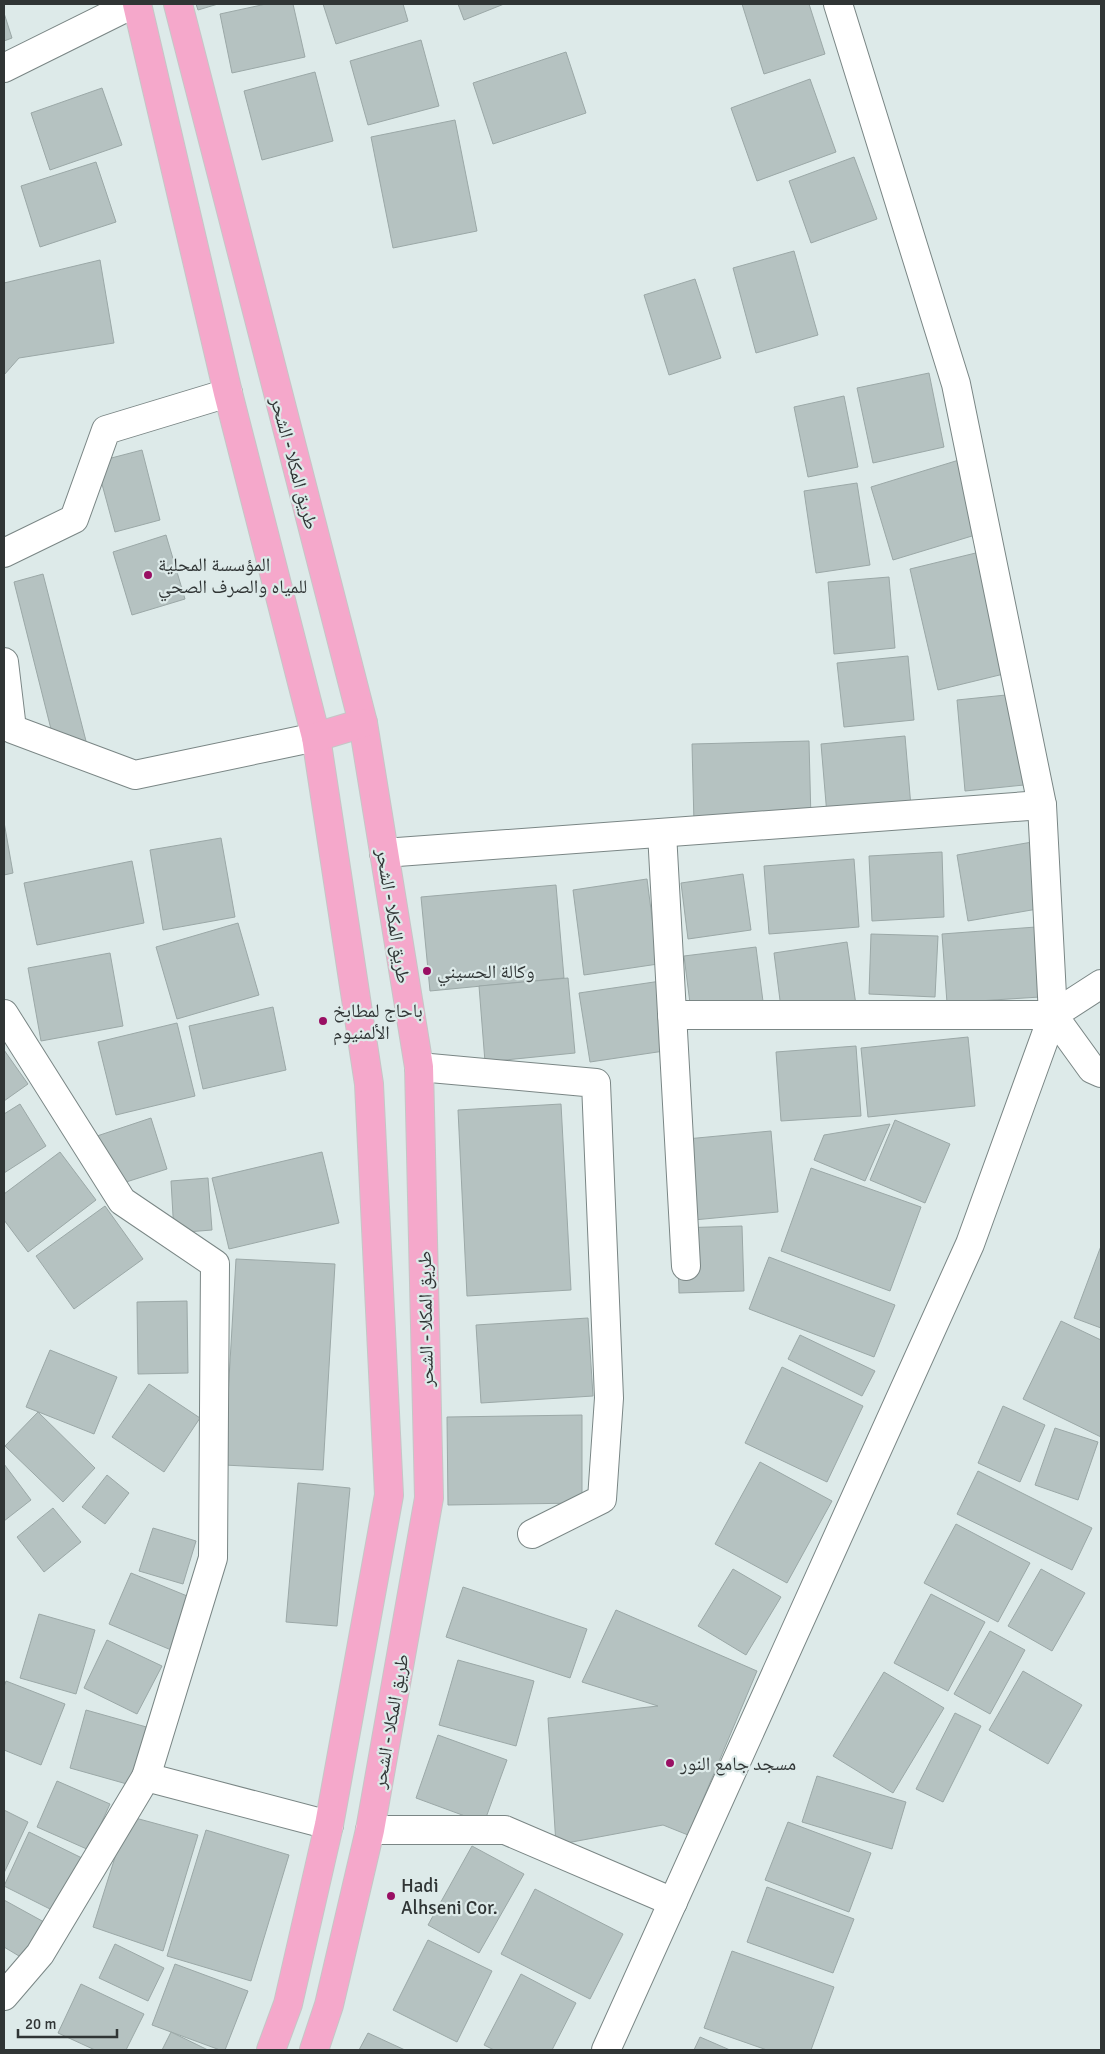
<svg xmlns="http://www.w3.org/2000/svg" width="1105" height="2054" font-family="Signika,'Noto Naskh Arabic',sans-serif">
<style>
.building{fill:#b5c2c1;stroke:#9ba8a7}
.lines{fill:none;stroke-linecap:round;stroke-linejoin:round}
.minor-casing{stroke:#7a8685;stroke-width:30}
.highway-casing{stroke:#c5c6c6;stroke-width:30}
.minor{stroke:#fff;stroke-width:28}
.highway{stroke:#f5a8cb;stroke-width:28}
.poi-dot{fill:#990f63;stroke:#ddeae9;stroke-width:2}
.labels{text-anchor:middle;stroke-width:4.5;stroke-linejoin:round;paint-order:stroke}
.street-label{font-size:19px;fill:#303535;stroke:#ddeae9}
.poi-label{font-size:19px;fill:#303535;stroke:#ddeae9;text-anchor:start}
</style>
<rect width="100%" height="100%" fill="#ddeae9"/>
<g class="building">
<path d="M196 4H218L198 10Z"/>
<path d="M266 4H293L305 57 232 73 220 14Z"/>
<path d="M323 4H403L408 21 336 44Z"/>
<path d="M458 4H504L464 20Z"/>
<path d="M742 4H809L825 54 764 74Z"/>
<path d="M4 13 12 38 4 41Z"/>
<path d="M421 40 439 106 368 125 350 61Z"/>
<path d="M566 52 586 113 493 144 473 83Z"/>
<path d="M315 72 333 141 262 160 244 91Z"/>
<path d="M810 79 836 152 757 181 731 108Z"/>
<path d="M102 88 122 145 50 170 31 113Z"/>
<path d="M455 120 477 231 393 248 371 137Z"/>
<path d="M854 157 877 219 811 243 789 181Z"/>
<path d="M96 162 116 222 40 247 21 186Z"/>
<path d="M794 251 818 335 756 353 733 268Z"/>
<path d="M100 260 114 343 19 358 4 375V283Z"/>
<path d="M695 279 721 358 669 375 644 295Z"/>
<path d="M929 373 944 447 873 463 857 388Z"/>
<path d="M844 396 858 467 808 477 794 407Z"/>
<path d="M142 450 160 520 115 532 96 462Z"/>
<path d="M972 456 995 529 893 560 871 487Z"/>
<path d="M857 483 870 565 816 573 804 491Z"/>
<path d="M166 535 185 599 132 615 113 552Z"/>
<path d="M988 550 1016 671 938 690 910 569Z"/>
<path d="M43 574 86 741 56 749 14 582Z"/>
<path d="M889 577 895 648 834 654 828 582Z"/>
<path d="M908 656 914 720 844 727 837 663Z"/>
<path d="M1016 694 1024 785 965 791 957 700Z"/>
<path d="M905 736 911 807 827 815 821 744Z"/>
<path d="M809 741 811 820 694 824 692 744Z"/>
<path d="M4 822 13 873 4 875Z"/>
<path d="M221 838 235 917 163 930 150 850Z"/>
<path d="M1038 841 1049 907 968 921 957 855Z"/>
<path d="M942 852 944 917 872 921 869 856Z"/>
<path d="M854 859 859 927 769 934 764 866Z"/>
<path d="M132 861 144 923 37 945 24 883Z"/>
<path d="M743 874 751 930 688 939 681 883Z"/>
<path d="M647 879 658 964 584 975 573 890Z"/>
<path d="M556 885 564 978 430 991 421 897Z"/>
<path d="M238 923 259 995 177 1019 156 947Z"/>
<path d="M1036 927 1040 997 947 1003 942 934Z"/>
<path d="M871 934 938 936 935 997 869 994Z"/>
<path d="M847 942 856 1005 782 1016 774 953Z"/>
<path d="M756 947 765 1017 693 1027 684 956Z"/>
<path d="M110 953 123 1026 41 1041 28 968Z"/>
<path d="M568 978 575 1053 485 1062 479 986Z"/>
<path d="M661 981 671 1050 590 1062 579 993Z"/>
<path d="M273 1007 286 1070 203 1089 189 1026Z"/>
<path d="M177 1023 195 1096 116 1115 98 1042Z"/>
<path d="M968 1037 975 1106 868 1117 861 1048Z"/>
<path d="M856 1046 861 1116 781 1121 776 1052Z"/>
<path d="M4 1050 28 1084 4 1101Z"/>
<path d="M20 1104 46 1146 4 1173V1114Z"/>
<path d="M561 1104 571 1290 467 1296 458 1110Z"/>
<path d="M151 1118 167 1169 101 1190 85 1140Z"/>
<path d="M895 1120 950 1144 925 1203 870 1180Z"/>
<path d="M890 1124 865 1181 814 1160 824 1135Z"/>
<path d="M771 1131 778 1212 683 1221 676 1140Z"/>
<path d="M60 1152 96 1200 28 1252 4 1220V1194Z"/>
<path d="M322 1152 339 1223 229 1249 212 1178Z"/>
<path d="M811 1168 921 1207 890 1291 781 1251Z"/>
<path d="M208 1178 212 1230 174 1233 171 1181Z"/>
<path d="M105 1206 143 1259 74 1309 36 1256Z"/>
<path d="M742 1226 744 1291 679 1293 677 1228Z"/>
<path d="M1101 1246V1328L1074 1318Z"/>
<path d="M769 1257 895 1305 874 1357 749 1309Z"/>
<path d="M236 1259 335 1264 323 1470 224 1465Z"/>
<path d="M187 1301 188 1373 138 1374 137 1302Z"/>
<path d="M588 1318 593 1396 481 1403 476 1325Z"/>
<path d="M1061 1321 1101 1340V1437L1023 1399Z"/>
<path d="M800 1335 875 1371 862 1396 788 1359Z"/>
<path d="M50 1350 117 1377 94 1434 26 1407Z"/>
<path d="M782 1367 863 1406 827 1482 745 1443Z"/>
<path d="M149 1384 200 1418 164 1472 112 1437Z"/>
<path d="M1003 1406 1045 1425 1020 1482 978 1463Z"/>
<path d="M38 1412 95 1468 63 1502 5 1446Z"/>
<path d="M582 1415V1503L448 1505 447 1417Z"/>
<path d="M1055 1428 1098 1442 1078 1500 1035 1485Z"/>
<path d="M760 1462 832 1501 787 1583 715 1544Z"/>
<path d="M4 1464 31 1500 4 1521Z"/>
<path d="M978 1471 1092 1528 1072 1570 957 1514Z"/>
<path d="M107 1475 129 1493 105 1524 82 1507Z"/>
<path d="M298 1483 350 1488 337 1626 286 1622Z"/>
<path d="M53 1508 81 1542 44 1572 17 1537Z"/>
<path d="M956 1524 1030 1563 998 1622 924 1583Z"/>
<path d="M153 1528 196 1541 183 1584 139 1571Z"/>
<path d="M733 1569 781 1597 746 1655 698 1626Z"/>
<path d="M1041 1569 1085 1593 1052 1651 1008 1626Z"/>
<path d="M131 1573 197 1600 176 1652 109 1624Z"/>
<path d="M463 1587 587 1629 570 1678 446 1637Z"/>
<path d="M931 1594 985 1622 948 1691 894 1663Z"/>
<path d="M616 1610 757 1671 688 1835 663 1825 556 1845 548 1718 658 1706 582 1682Z"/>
<path d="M39 1614 95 1630 76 1694 20 1678Z"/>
<path d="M990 1631 1025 1650 990 1714 954 1694Z"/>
<path d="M107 1640 162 1666 137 1714 84 1688Z"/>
<path d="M458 1660 534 1681 516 1746 439 1725Z"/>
<path d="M1023 1671 1082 1705 1048 1764 989 1730Z"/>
<path d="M884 1672 944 1708 893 1793 833 1756Z"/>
<path d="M6 1681 65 1704 41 1765 4 1750V1687Z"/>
<path d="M86 1710 150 1728 134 1786 70 1768Z"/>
<path d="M955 1713 981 1726 943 1802 916 1789Z"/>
<path d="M438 1735 507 1760 484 1823 416 1798Z"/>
<path d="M817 1776 906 1802 892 1849 802 1822Z"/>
<path d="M57 1781 110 1804 89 1850 37 1827Z"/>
<path d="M4 1810 28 1822 4 1873Z"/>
<path d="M128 1816 198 1835 163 1951 93 1927Z"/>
<path d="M788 1822 871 1853 849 1912 765 1880Z"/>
<path d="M206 1830 289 1855 251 1981 167 1956Z"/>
<path d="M29 1832 86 1860 60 1914 4 1886Z"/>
<path d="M472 1846 524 1874 479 1953 428 1925Z"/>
<path d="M767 1887 854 1919 833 1973 747 1942Z"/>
<path d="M535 1889 623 1934 590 1999 501 1954Z"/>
<path d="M4 1900 44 1922 24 1959 4 1947Z"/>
<path d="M428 1940 492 1971 457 2042 393 2010Z"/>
<path d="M115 1944 164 1968 148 2001 99 1978Z"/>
<path d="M732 1951 834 1987 811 2050H767L704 2028Z"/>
<path d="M175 1964 248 1991 225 2050H220L152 2025Z"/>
<path d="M521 1974 576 2003 552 2050H494L484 2045Z"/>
<path d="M81 1984 144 2014 126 2050H95L58 2033Z"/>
<path d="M171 2032 208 2050H162Z"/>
<path d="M368 2033 405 2050H359Z"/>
<path d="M700 2037 730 2050H694Z"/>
</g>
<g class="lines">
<defs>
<g id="minor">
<path d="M4 68 133 4"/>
<path d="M4 553 74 519 106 430 228 393"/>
<path d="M4 662 12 729 135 775 316 737"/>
<path d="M662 833 686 1266"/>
<path d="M384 853 1042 805"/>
<path d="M1101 984 1053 1015 1092 1069 1101 1073"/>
<path d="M4 1014 122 1201 215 1264 213 1558 146 1777 329 1825"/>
<path d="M672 1015H1053"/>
<path d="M419 1067 596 1083 609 1398 602 1499 532 1534"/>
<path d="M370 1830H505L673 1902"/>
<path d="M4 1996 40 1954 146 1777"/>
<path d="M606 2050 970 1244 1053 1015 1042 805 956 384 838 4"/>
</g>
<g id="highway">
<path d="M137 4 228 393 316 737 369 1084 389 1495 329 1825 288 2004 271 2050"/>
<path d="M178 4 363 723 419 1067 429 1498 370 1830 329 2005 314 2050"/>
<path d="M316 737 363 723"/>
</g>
</defs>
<use href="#minor" class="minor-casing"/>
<use href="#highway" class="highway-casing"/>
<use href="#minor" class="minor"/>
<use href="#highway" class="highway"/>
</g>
<g class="poi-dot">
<circle cx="148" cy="575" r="5"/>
<circle cx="427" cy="971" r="5"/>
<circle cx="323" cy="1021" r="5"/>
<circle cx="670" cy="1763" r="5"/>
<circle cx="391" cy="1896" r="5"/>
</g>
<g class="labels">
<g class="street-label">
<text transform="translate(295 463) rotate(75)" y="7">طريق المكلا - الشحر</text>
<text transform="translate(394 916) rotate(81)" y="7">طريق المكلا - الشحر</text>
<text transform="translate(425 1319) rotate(-91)" y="7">طريق المكلا - الشحر</text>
<text transform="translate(390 1721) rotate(-80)" y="7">طريق المكلا - الشحر</text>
</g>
<g class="poi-label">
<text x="158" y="571">المؤسسة المحلية<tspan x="158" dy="22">للمياه والصرف الصحي</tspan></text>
<text x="437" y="978">وكالة الحسيني</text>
<text x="333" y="1017">باحاج لمطابخ<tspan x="333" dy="22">الألمنيوم</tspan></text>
<text x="680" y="1770">مسجد جامع النور</text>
<text x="401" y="1892">Hadi<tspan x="401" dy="22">Alhseni Cor.</tspan></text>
</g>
</g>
<rect width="1105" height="2054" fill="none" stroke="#303535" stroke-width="10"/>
<path d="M18 2029v8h99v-8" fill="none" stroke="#303535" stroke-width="2.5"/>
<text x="25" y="2029" font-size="15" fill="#303535" stroke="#ddeae9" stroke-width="4" paint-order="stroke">20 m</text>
</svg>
